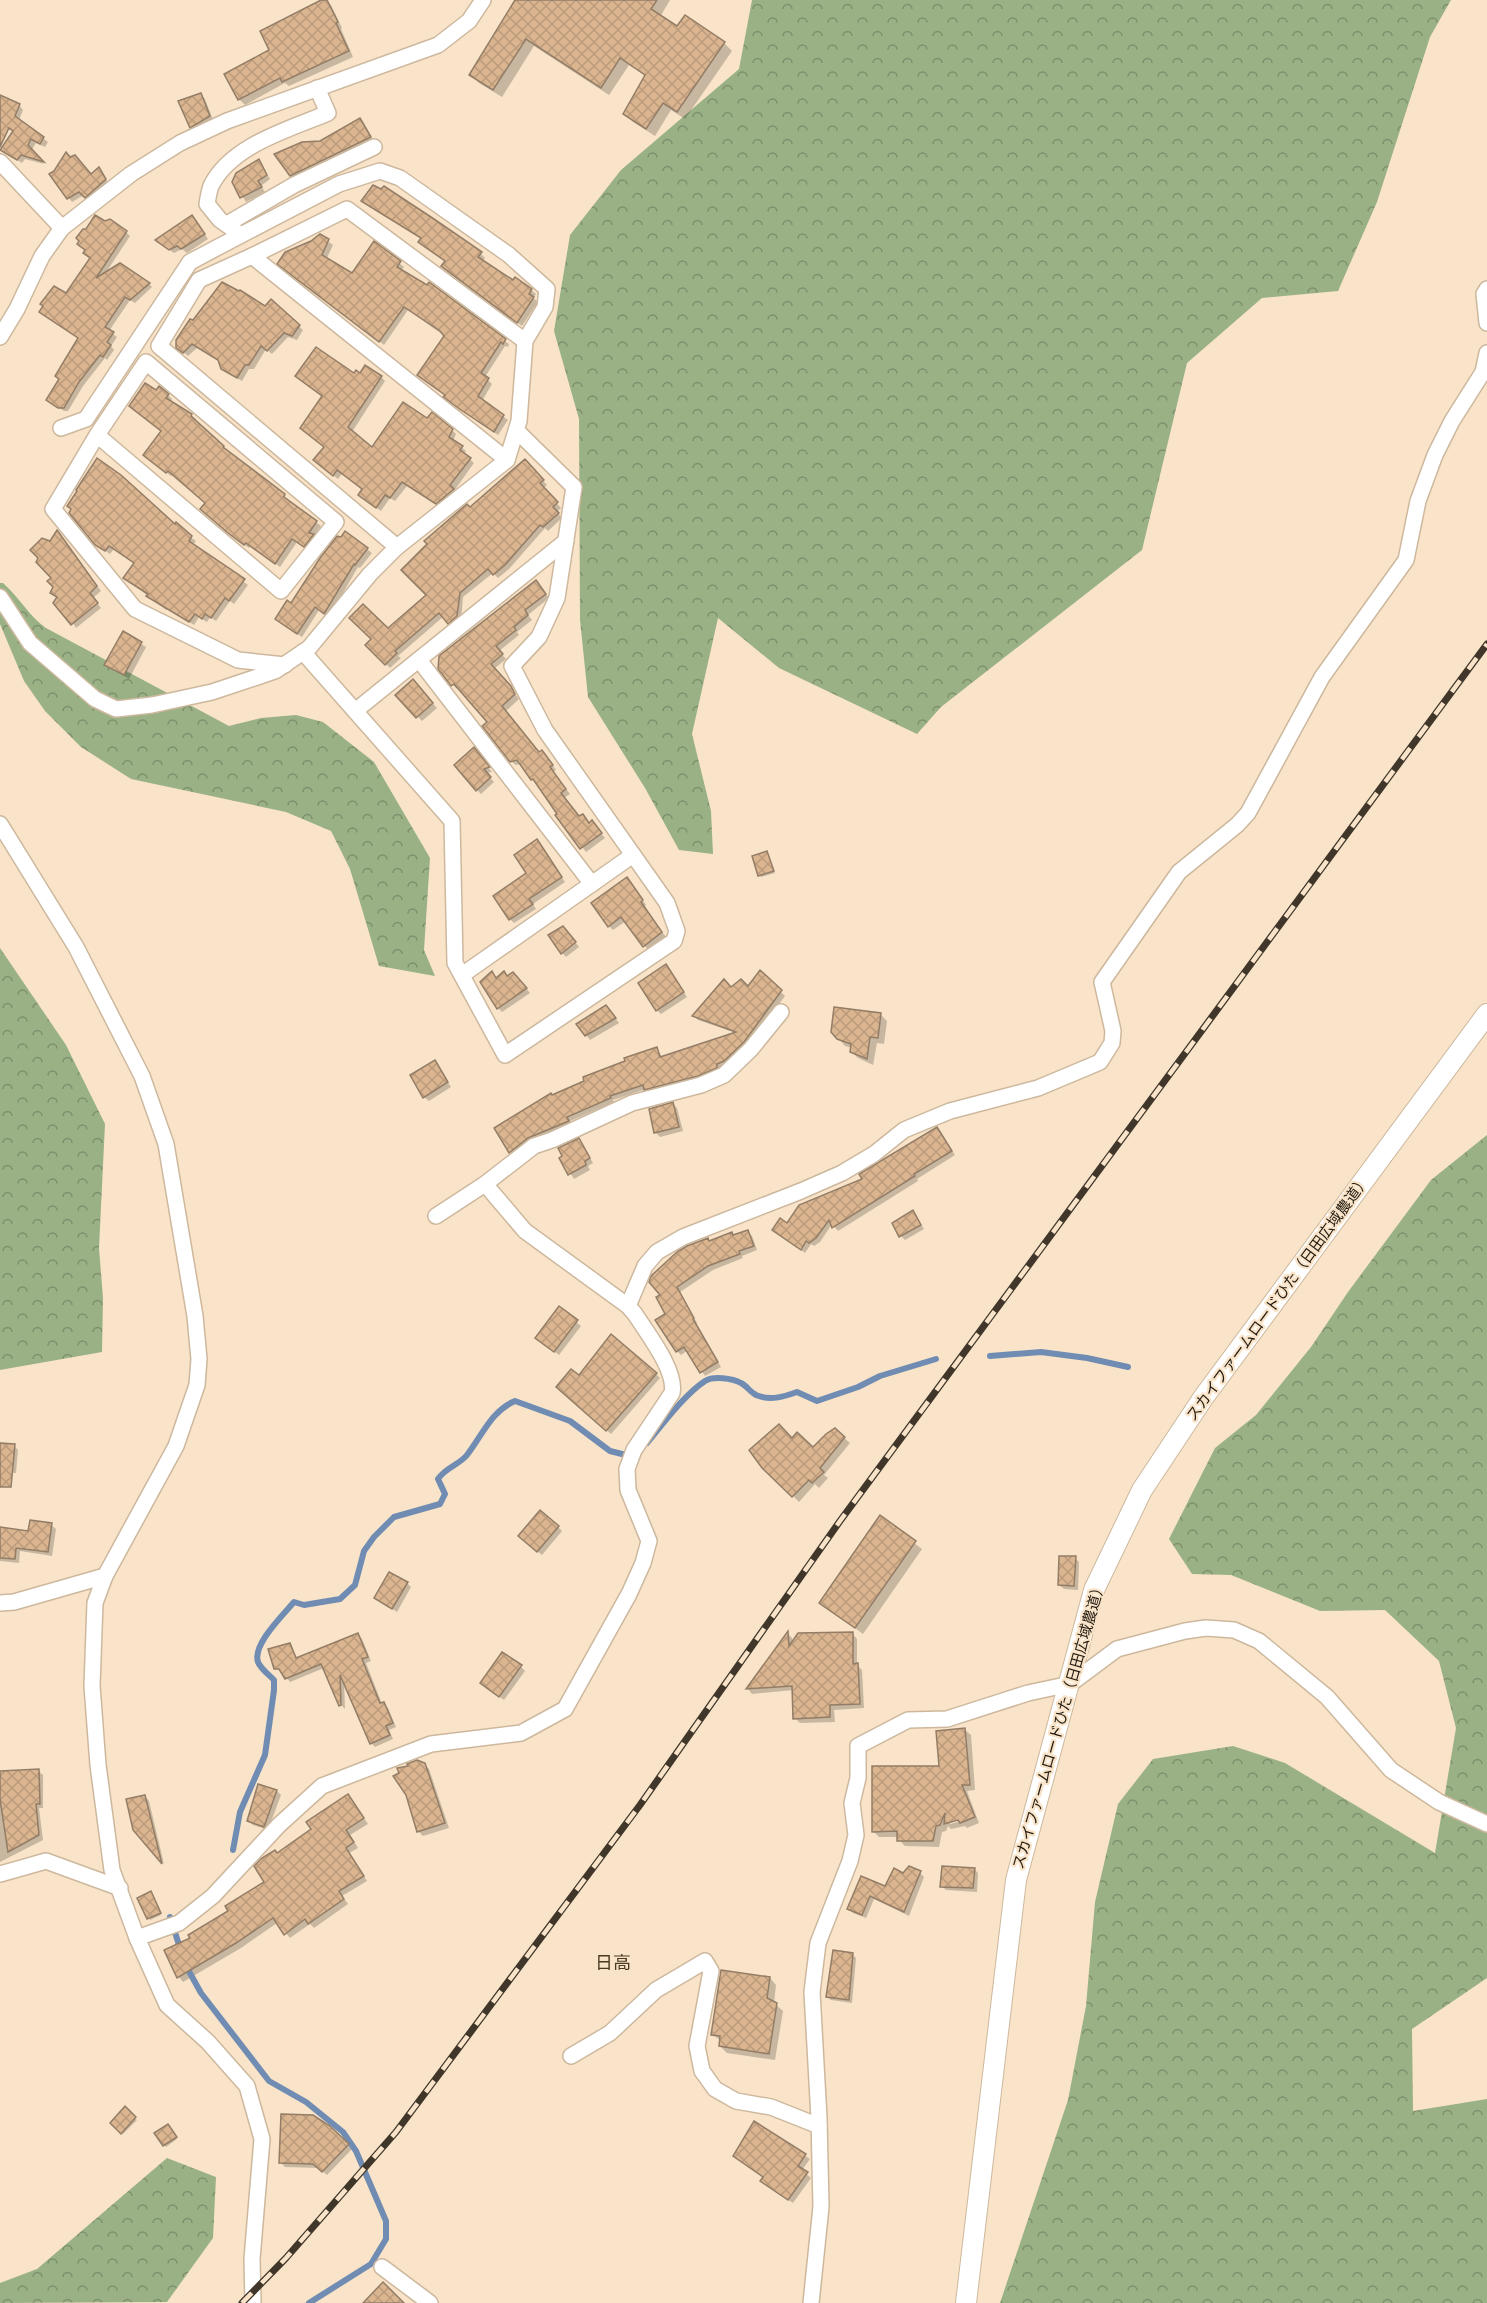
<svg xmlns="http://www.w3.org/2000/svg" width="1487" height="2303" font-family="'Noto Sans','Noto Sans JP',sans-serif">
<style>
.forest{fill:url(#forest-crowns)}
.shadow{fill:#0003;fill-rule:evenodd}
.lines{fill:none;stroke-linecap:round;stroke-linejoin:round}
.stream{stroke:#718cb2;stroke-width:6}
.building{fill:url(#building-cross-hatch);stroke:#937d66;stroke-width:1.5}
.minor-casing{stroke:#cdb89e;stroke-width:18}
.tertiary-casing{stroke:#cdb89e;stroke-width:22}
.minor{stroke:#fff;stroke-width:15}
.tertiary{stroke:#fff;stroke-width:20}
.rail-casing{stroke:#40372a;stroke-width:7}
.rail{stroke:#f9e4c9;stroke-width:4.5;stroke-dasharray:14;stroke-linecap:butt}
.labels{text-anchor:middle;stroke-width:4.5;stroke-linejoin:round;paint-order:stroke}
.street-label{font-size:15px;fill:#221b11;stroke:#f9e4c9}
.quarter-label{font-size:18px;fill:#4b3a23;stroke:#f9e4c9}
</style>
<defs>
<pattern id="forest-crowns" width="20" height="18" patternUnits="userSpaceOnUse" patternTransform="scale(1.5)"><rect width="20" height="18" fill="#9ab186"/><path d="M2 6a3 3 0 1 1 6 0M12 15a3 3 0 1 1 6 0" fill="none" stroke="#7d8f6c"/></pattern>
<pattern id="building-cross-hatch" width="8" height="8" patternUnits="userSpaceOnUse" patternTransform="scale(1.5)"><rect width="8" height="8" fill="#dab590"/><path d="M0 0l8 8M0 8l8-8" fill="none" stroke="#bb9b7b"/></pattern>
</defs>
<rect width="100%" height="100%" fill="#f9e4c9"/>
<g class="forest">
<path d="M752 0H1451L1430 37 1377 202 1338 291 1262 298 1187 363 1142 550 941 707 917 734 779 668 718 618 692 734 711 811 713 854 679 850 645 788 588 697 580 620 579 419 554 331 570 235 621 170 739 69Z"/>
<path d="M0 583H3C19 597 29 616 46 628L229 726 261 718 296 715 323 722 374 762 430 858 424 950 435 976 379 966 350 869 331 831 286 812 131 779 81 747 45 711 24 681 0 624Z"/>
<path d="M0 948 66 1045 105 1124 99 1248 103 1298 102 1352 0 1370Z"/>
<path d="M1487 1135V1978L1412 2029 1413 2111 1487 2099V2303H1000L1068 2100 1086 2006 1095 1902 1118 1804 1153 1759 1233 1746 1285 1763 1435 1853 1456 1728 1439 1661 1385 1610 1320 1611 1231 1575 1192 1574 1169 1539 1215 1448 1256 1415 1311 1347 1348 1292 1431 1180Z"/>
<path d="M167 2158 216 2177 213 2238 167 2302 0 2303V2283L37 2269Z"/>
</g>
<g class="shadow">
<path d="M324 0 331 5 342 28 341 29 353 57 289 86 285 83 245 105 239 99 271 50Z"/>
<path d="M517 0H670L660 17 677 28 724 43 732 51 685 119 671 110 655 136 633 122 625 114 646 76 629 65 609 95 534 46 502 97 479 83 471 75Z"/>
<path d="M201 95 205 99 213 120 195 131 191 127Z"/>
<path d="M0 96 19 105 23 110 19 120 48 142 45 147 36 143 31 151 44 164 25 159 22 163 6 153 14 132 0 125Z"/>
<path d="M360 120 374 142 296 179 291 175 321 142Z"/>
<path d="M259 161 270 179 261 186 265 192 246 202 234 182Z"/>
<path d="M99 169 109 184 89 201 84 195 72 202 51 175H91Z"/>
<path d="M363 201 434 220 481 254 485 258 482 262 513 282 515 279 531 290 536 294 533 298 538 302 522 326 447 270 446 261 423 239Z"/>
<path d="M196 222 208 239 187 253 182 249 174 253 161 244Z"/>
<path d="M126 232 130 236 105 274 149 284 152 287 135 303 130 300 109 331 117 337 111 346 114 350 107 360 105 358 83 386 68 411H64L48 400 80 339 66 295Z"/>
<path d="M320 236 333 245 326 260 352 275 375 243 404 267 401 271 509 344 508 347 505 346 485 377 492 384 482 401 508 420 498 435 449 401 446 337 408 310 384 345 283 268Z"/>
<path d="M271 301 303 330 297 340 288 337 272 354 266 349 254 369H249L242 381 228 373 220 362 197 348 188 356 177 347 265 308Z"/>
<path d="M361 375 381 377 385 381 352 432 372 449 427 420 452 430 456 434 453 441 466 451 464 454 474 463 454 491 457 494 441 507 407 486 395 501 390 498 381 511 364 499V490L342 474 338 479 319 464 354 376Z"/>
<path d="M168 395 172 399 170 402 191 415 196 419 194 421 228 451 321 526 314 536 317 539 309 550 297 542 280 567 251 546 249 548 234 537 206 503 173 474 171 476 150 459 163 432 135 410Z"/>
<path d="M525 461 547 485 543 488 561 508 557 512 562 518 548 531 545 528 509 569 498 578 493 573 463 597 461 621 453 627 444 616 398 656 401 658 390 668 367 645 428 595 470 509Z"/>
<path d="M175 526 196 541 193 545 248 585 234 604 230 601 216 621 210 617 207 622 199 617 194 625 168 609 166 610 130 582 135 564 114 549 110 554 96 544Z"/>
<path d="M58 532 101 591 93 598 101 608 76 628 58 598 53 578 50 543Z"/>
<path d="M346 533 372 553 360 568 358 567 329 617 319 610 302 637 281 623 291 605Z"/>
<path d="M540 586 549 598 528 615 532 620 517 632 519 635 499 651 506 659 494 669 519 699 505 712 539 753 546 756 556 770 553 772 570 794 564 798 579 817 596 827 605 838 586 852 521 764 516 765 511 761 489 722 459 687 457 689 453 685 440 668Z"/>
<path d="M123 633 146 647 129 679 106 665Z"/>
<path d="M412 681 437 708 422 721 397 695Z"/>
<path d="M478 754 492 772 486 773 494 782 481 794 477 790Z"/>
<path d="M541 846 565 882 533 904 536 909 514 923 510 919Z"/>
<path d="M767 853 775 873 761 877 759 875Z"/>
<path d="M631 883 646 905 644 907 666 937 648 950 626 921 613 930 609 926Z"/>
<path d="M567 932 579 947 566 957 562 953Z"/>
<path d="M666 966 687 997 661 1014 657 1010Z"/>
<path d="M760 972 785 996 748 1046 720 1072 650 1093 646 1089 613 1100 614 1102 570 1121 572 1126 514 1156 510 1152 553 1097 657 1049 663 1058 736 1033 698 1020 694 1016 731 989H748Z"/>
<path d="M492 973 497 979 517 978 530 993 502 1012 498 1008Z"/>
<path d="M610 1011 619 1023 590 1040 579 1025Z"/>
<path d="M880 1014 887 1021 884 1044 877 1043 873 1065 858 1058 851 1051 852 1048 845 1046 838 1038Z"/>
<path d="M435 1062 451 1087 429 1101 424 1097Z"/>
<path d="M673 1104 677 1108 683 1131 660 1137 656 1133 650 1110Z"/>
<path d="M937 1129 955 1155 917 1179 918 1181 838 1231 832 1224 820 1242 814 1246 811 1244 805 1253 778 1234 788 1225 864 1179Z"/>
<path d="M579 1140 593 1163 588 1166 590 1170 574 1179 561 1158Z"/>
<path d="M913 1212 924 1229 905 1240 901 1236Z"/>
<path d="M747 1232 752 1236 757 1250 742 1256 743 1258 713 1270 680 1292 697 1323 696 1324 721 1367 705 1376 688 1350 681 1355 677 1351 662 1295 708 1239 710 1242Z"/>
<path d="M559 1308 581 1326 559 1355 541 1342Z"/>
<path d="M656 1374 660 1378 611 1434 562 1391 579 1377Z"/>
<path d="M835 1430 850 1443 824 1475 828 1478 819 1488 815 1484 799 1502 764 1467 792 1440 813 1449Z"/>
<path d="M0 1444 14 1446 18 1450 16 1473 0 1472Z"/>
<path d="M880 1517 922 1549 863 1634 821 1603Z"/>
<path d="M51 1525 56 1529 52 1556 20 1551 19 1563 0 1561V1529L30 1533Z"/>
<path d="M558 1527 562 1531 542 1555 525 1541Z"/>
<path d="M1075 1558 1079 1562 1078 1590 1064 1589 1059 1585Z"/>
<path d="M407 1583 411 1587 397 1612 376 1598Z"/>
<path d="M852 1633 857 1639V1665L862 1670 864 1708 834 1710 835 1722 800 1723 795 1718 794 1690 752 1694 748 1689 788 1634 792 1638 793 1643Z"/>
<path d="M357 1634 362 1639 371 1661 366 1663 382 1704 388 1708 396 1727 389 1730 393 1739 375 1747 371 1743 344 1680 345 1709 341 1705 324 1668 290 1682 283 1673 275 1668 289 1644 298 1659Z"/>
<path d="M521 1667 525 1671 504 1700 486 1687Z"/>
<path d="M965 1730 971 1735 975 1790 967 1791 979 1823 967 1828 965 1826 951 1829 948 1826 946 1831 942 1832 939 1847 905 1846 899 1840V1837H879L873 1831 941 1768ZM965 1817V1820L950 1824V1821Z"/>
<path d="M424 1764 429 1769 449 1828 423 1836 418 1831Z"/>
<path d="M38 1771 43 1775V1808H39L43 1840 0 1862V1772Z"/>
<path d="M277 1791 281 1795 268 1830 253 1825 248 1821Z"/>
<path d="M145 1796 149 1801 164 1864 135 1829Z"/>
<path d="M352 1801 368 1824 350 1835 358 1848 349 1853 367 1881 342 1896 348 1904 314 1928 310 1924 290 1938 277 1923 241 1948 183 1982 179 1977 166 1951 192 1939 267 1882 278 1854Z"/>
<path d="M974 1869 978 1873 977 1892 946 1890 942 1886Z"/>
<path d="M920 1873 924 1877 909 1916 874 1899 866 1918 853 1913 849 1908 861 1878 886 1888 904 1875Z"/>
<path d="M152 1895 161 1915 150 1920 139 1899Z"/>
<path d="M852 1954 856 1958 852 2003 831 2000 827 1997Z"/>
<path d="M770 1978 776 1985 774 2003 783 2011 775 2060 727 2053 720 2046 721 2041 712 2034Z"/>
<path d="M125 2109 137 2120 123 2134 112 2123Z"/>
<path d="M755 2123 810 2159 802 2170 811 2178 793 2203 766 2185 764 2177 734 2156Z"/>
<path d="M170 2127 177 2139 166 2147 164 2145Z"/>
<path d="M329 2127 352 2149 327 2175 319 2168 285 2167 281 2163Z"/>
</g>
<g class="lines">
<g class="stream">
<path d="M990 1356 1041 1352 1087 1358 1128 1367"/>
<path d="M647 1443C663 1424 684 1395 705 1381 713 1376 732 1378 741 1383 747 1386 750 1392 756 1395 770 1401 783 1397 797 1392L817 1401 858 1387 880 1376 936 1359"/>
<path d="M233 1850 240 1812 265 1755 274 1690V1680C269 1675 260 1668 258 1662 252 1645 283 1615 294 1602L304 1605 340 1599 355 1585 364 1551 374 1537 394 1517 440 1504 445 1494 438 1479C446 1467 459 1465 467 1455 482 1436 491 1411 515 1401L570 1421 610 1451 630 1456"/>
<path d="M170 1917 181 1951"/>
<path d="M186 1966 201 1993 269 2081 306 2102 343 2132 356 2151 386 2221V2239L371 2264 309 2303"/>
</g>
</g>
<g class="building">
<path d="M321 0H327L338 22 336 23 349 51 282 82 280 78 238 100 224 74 269 50 260 31Z"/>
<path d="M515 0H657L651 9 677 26 685 15 725 42 677 112 663 103 646 129 623 114 645 75 620 58 601 88 526 39 493 90 469 75Z"/>
<path d="M201 93 210 116 190 128 178 101Z"/>
<path d="M0 95 20 104 15 116 44 137 40 144 31 139 28 145 44 162 21 155 17 160 0 150 13 131 9 128 0 147Z"/>
<path d="M360 118 371 137 290 176 274 154 302 142 320 141Z"/>
<path d="M66 152 70 157 75 155 91 174 99 167 106 179 85 198 79 192 67 199 49 174 54 171Z"/>
<path d="M259 159 267 175 258 181 262 187 240 198 232 182 236 173Z"/>
<path d="M373 185 381 189 384 186 434 219 482 252 478 257 513 280 515 277 532 289 529 294 534 297 517 323 441 266 445 261 418 242 421 238 361 201Z"/>
<path d="M95 215 105 221 110 219 127 231 96 278 120 263 150 283 130 300 125 297 105 327 114 332 107 342 111 345 103 357 100 355 79 382 64 408H58L46 400 59 379 55 376 78 338 39 312 43 306 40 304 54 286 66 293 90 258 83 253 85 250 77 244 79 241 76 238 83 229H86Z"/>
<path d="M192 215 205 234 181 249 177 246 169 250 155 240Z"/>
<path d="M320 234 329 239 322 255 352 273 374 241 401 261 397 267 427 285 429 282 506 339 503 344 501 342 481 373 489 378 478 396 504 415 494 432 461 410 443 397 445 395 417 375 444 336 440 331 404 307 379 342 277 264 285 252 311 241Z"/>
<path d="M222 282 239 291 240 290 265 306 271 299 300 325 292 336 284 333 267 351 261 346 249 365H245L237 378 221 369 218 360 192 344 183 353 176 348V340L190 319 193 320Z"/>
<path d="M316 347 354 373 356 370 360 373 365 365 382 376 348 427 372 447 403 402 427 418 432 412 453 429 449 437 463 446 460 450 471 458 450 485 454 489 436 504 402 482 390 498 385 495 376 508 358 495 362 489 337 470 333 476 313 460 324 447 300 428 322 396 295 376Z"/>
<path d="M145 383 156 390 159 386 169 394 166 398 192 414 191 416 224 446 223 447 285 494 284 497 317 521 309 533 314 534 304 547 292 539 275 564 246 543 244 545 228 533 200 509 205 503 168 471 166 473 143 455 161 431 129 406Z"/>
<path d="M97 458 121 475 175 524 176 522 192 536 189 541 245 579 229 601 225 598 211 618 205 614 202 619 195 614 189 622 146 596 148 594 123 578 134 563 109 546 105 551 95 545 69 513 71 509 67 506 77 491 76 490Z"/>
<path d="M525 459 544 480 540 483 558 502 553 507 559 513 543 527 540 525 505 565 493 575 488 569 460 593 457 616 448 624 439 613 395 651 397 653 385 665 365 645 371 639 349 618 363 604 388 628 426 595 401 570 427 544 424 541 467 504 470 507Z"/>
<path d="M57 530 97 586 90 593 98 603 71 625 53 603 57 597 50 593 53 587 47 581 51 578 36 562 38 558 30 550 42 538 50 541Z"/>
<path d="M345 531 368 548 355 565 354 564 324 614 315 607 297 634 275 619 287 600 291 603 320 558 337 536 341 537Z"/>
<path d="M536 580 546 594 525 610 528 615 514 627 516 630 496 646 503 654 491 664 511 686 515 694 502 706 539 752 542 750 553 765 550 767 566 789 561 793 579 816 583 814 589 823 592 820 602 833 580 849 555 815 557 814 533 779 531 780 517 760 510 762 482 726 487 722 454 684 451 686 438 669 439 656Z"/>
<path d="M123 631 142 642 124 675 104 665Z"/>
<path d="M413 679 433 703 416 718 395 695Z"/>
<path d="M474 747 490 767 484 769 491 777 476 791 454 765Z"/>
<path d="M537 839 562 877 529 899 533 904 509 920 493 896 526 873 514 855Z"/>
<path d="M767 851 774 871 758 876 752 856Z"/>
<path d="M627 877 643 900 641 902 662 932 643 947 621 917 608 927 591 903Z"/>
<path d="M563 926 576 942 561 954 548 935Z"/>
<path d="M666 964 684 992 656 1011 638 983Z"/>
<path d="M760 970 782 990 744 1042 724 1061 717 1064V1068L698 1076 644 1090 643 1085 610 1096 611 1098 567 1117 569 1121 528 1138 509 1153 494 1128 551 1093 552 1095 584 1081 583 1077 625 1061 624 1058 657 1047 660 1057 736 1032 692 1016 724 979 731 987 741 979 748 986Z"/>
<path d="M492 971 496 978 504 971 507 976 513 972 527 988 497 1009 480 982Z"/>
<path d="M606 1005 616 1018 585 1036 576 1024Z"/>
<path d="M834 1007 881 1013 878 1038 870 1037 867 1059 850 1052 851 1044 837 1039 831 1032Z"/>
<path d="M435 1060 448 1082 423 1098 410 1075Z"/>
<path d="M673 1102 679 1127 654 1133 649 1109Z"/>
<path d="M937 1127 952 1151 914 1174 915 1176 832 1228 829 1220 816 1238 809 1243 806 1241 801 1250 772 1230 780 1218 787 1223 799 1205 862 1179 859 1174Z"/>
<path d="M579 1138 590 1158 585 1161 586 1165 568 1175 559 1158 562 1156 558 1148Z"/>
<path d="M913 1210 921 1225 899 1237 892 1223Z"/>
<path d="M748 1230 754 1246 739 1251 740 1254 708 1266 677 1287 694 1318 693 1319 718 1362 700 1373 684 1347 676 1352 655 1320 665 1314 656 1297 660 1295 649 1282 651 1276 678 1251 687 1246 708 1238 709 1241 732 1232 733 1235Z"/>
<path d="M559 1306 578 1320 554 1352 535 1338Z"/>
<path d="M611 1334 657 1373 606 1431 556 1387 571 1369 579 1375Z"/>
<path d="M779 1424 792 1438 797 1432 813 1447 826 1434 835 1428 845 1437 820 1468 824 1472 812 1483 809 1480 792 1497 762 1468 749 1450Z"/>
<path d="M0 1443 15 1444 11 1487H0Z"/>
<path d="M540 1510 559 1526 537 1552 518 1536Z"/>
<path d="M880 1515 916 1541 855 1628 819 1603Z"/>
<path d="M30 1520 52 1523 48 1552 16 1548 15 1559 0 1558V1527L28 1531Z"/>
<path d="M1059 1556H1076L1074 1586 1058 1585Z"/>
<path d="M389 1572 408 1582 392 1609 374 1598Z"/>
<path d="M788 1631 789 1646 798 1633 853 1632V1664L858 1663 860 1704 830 1705V1717L793 1719 792 1686 746 1689Z"/>
<path d="M358 1633 368 1657 362 1659 380 1703 384 1702 393 1723 386 1726 390 1735 370 1744 340 1675 341 1705 339 1706 321 1664 285 1679 279 1669H274L268 1649 290 1643 296 1658Z"/>
<path d="M502 1652 522 1665 499 1697 480 1683Z"/>
<path d="M965 1728 970 1785H962L975 1817 960 1823 958 1820 944 1824 945 1813 940 1825 936 1826 933 1841H897V1831L872 1832V1766H939L936 1731Z"/>
<path d="M417 1760 425 1763 445 1823 417 1832 406 1795 393 1776 399 1773 397 1768 408 1766 407 1764Z"/>
<path d="M39 1769 40 1804H36L39 1835 8 1852 0 1799V1771Z"/>
<path d="M258 1784 277 1790 264 1827 247 1821Z"/>
<path d="M348 1794 364 1818 346 1830 354 1842 346 1848 364 1876 339 1891 344 1899 308 1924 305 1919 284 1935 273 1918 236 1943 177 1978 164 1950 190 1938 188 1935 228 1911 225 1906 264 1882 254 1866 262 1858 275 1850 277 1853 311 1829 306 1822Z"/>
<path d="M145 1795 162 1864 133 1830 126 1799Z"/>
<path d="M909 1866 921 1871 904 1912 870 1896 862 1915 847 1909 861 1876 885 1886 894 1868 903 1873Z"/>
<path d="M942 1866 975 1868 973 1888 940 1887Z"/>
<path d="M151 1891 161 1913 147 1919 137 1898Z"/>
<path d="M833 1950 853 1953 849 2000 826 1997Z"/>
<path d="M721 1970 770 1977 767 1998 777 2003 769 2054 719 2046 720 2036 711 2035Z"/>
<path d="M125 2106 136 2117 121 2134 110 2123Z"/>
<path d="M281 2114 313 2115 330 2126 349 2144 322 2172 313 2164 279 2163Z"/>
<path d="M754 2121 806 2154 798 2166 808 2172 788 2200 760 2181 763 2177 733 2156Z"/>
<path d="M168 2124 177 2137 163 2146 154 2133Z"/>
<path d="M383 2282 404 2303H363Z"/>
</g>
<g class="lines">
<defs>
<g id="minor">
<path d="M0 162 62 228"/>
<path d="M227 224 294 185 374 147"/>
<path d="M252 256 199 280 159 346 397 547"/>
<path d="M1487 289 1484 294 1487 323"/>
<path d="M0 337 17 309 42 256 62 228 131 174 180 143 227 121 438 45 469 21 483 0"/>
<path d="M61 428 86 419 190 262 241 235"/>
<path d="M97 435 281 591 336 522 146 362 97 435 53 509 135 609 238 660 285 665"/>
<path d="M507 460 252 256 347 209 525 341"/>
<path d="M0 597 30 643 95 699 116 709 152 705 212 692 275 671 309 648 370 574 397 547 507 460 519 421 525 341 545 307 547 289 509 255 400 178 380 171 339 184 241 235 220 220 207 204C208 198 209 191 211 186 231 145 290 129 328 113L317 88"/>
<path d="M303 652 452 821 455 963 505 1055 674 941 677 931 667 903 545 730 512 666 539 637 557 598 574 487 517 431"/>
<path d="M419 660 592 884"/>
<path d="M355 711 566 541"/>
<path d="M0 824 76 947 142 1076 166 1144 195 1316 199 1359 197 1385 176 1446 105 1576 95 1603 92 1686 98 1765 112 1870 137 1938 167 2005 208 2042 247 2086 262 2139 252 2259 253 2303"/>
<path d="M462 975 633 855"/>
<path d="M436 1216 485 1184 534 1146 552 1140 632 1103 701 1085 724 1075 751 1049 781 1012"/>
<path d="M628 1306 645 1266 657 1252 683 1237 801 1191 842 1173 874 1154 904 1130 950 1111 1038 1088 1100 1062 1112 1043 1113 1031 1102 982 1179 872 1237 825 1248 813 1322 677 1406 560 1418 501 1435 455 1452 421 1483 372 1487 353"/>
<path d="M0 1603 14 1602 105 1576"/>
<path d="M0 1874 46 1861 120 1888"/>
<path d="M137 1938 179 1923 213 1896 279 1825 322 1786 431 1744 521 1733 565 1709 629 1594 643 1563 649 1541 628 1490 627 1469 634 1450 672 1393C677 1371 647 1333 635 1314L628 1306 525 1231 485 1184"/>
<path d="M571 2056 610 2033 656 1990 705 1961 711 1971 697 2046 702 2071 715 2089 736 2101 771 2107 819 2126"/>
<path d="M382 2267 430 2303"/>
<path d="M811 2303 821 2207 819 2118 812 1992 818 1943 850 1861 856 1835 852 1803 858 1778V1746L908 1720 947 1719 1028 1693 1070 1684 1117 1649 1185 1631 1206 1628 1234 1630 1259 1641 1327 1697 1391 1770 1439 1802 1487 1824"/>
</g>
<path id="tertiary" d="M966 2303 1016 1880 1094 1590 1142 1490 1203 1398 1487 1014"/>
</defs>
<use href="#minor" class="minor-casing"/>
<use href="#tertiary" class="tertiary-casing"/>
<use href="#minor" class="minor"/>
<use href="#tertiary" class="tertiary"/>
<defs>
<path id="rail" d="M242 2303 286 2258 396 2132 640 1805 840 1521 1487 644"/>
</defs>
<use href="#rail" class="rail-casing"/>
<use href="#rail" class="rail"/>
</g>
<g class="labels">
<g class="street-label">
<text transform="translate(1278 1298) rotate(-54)" y="5">スカイファームロードひた（日田広域農道）</text>
<text transform="translate(1059 1725) rotate(-74)" y="5">スカイファームロードひた（日田広域農道）</text>
</g>
<g class="quarter-label">
<text x="613" y="1969">日高</text>
</g>
</g>
</svg>
